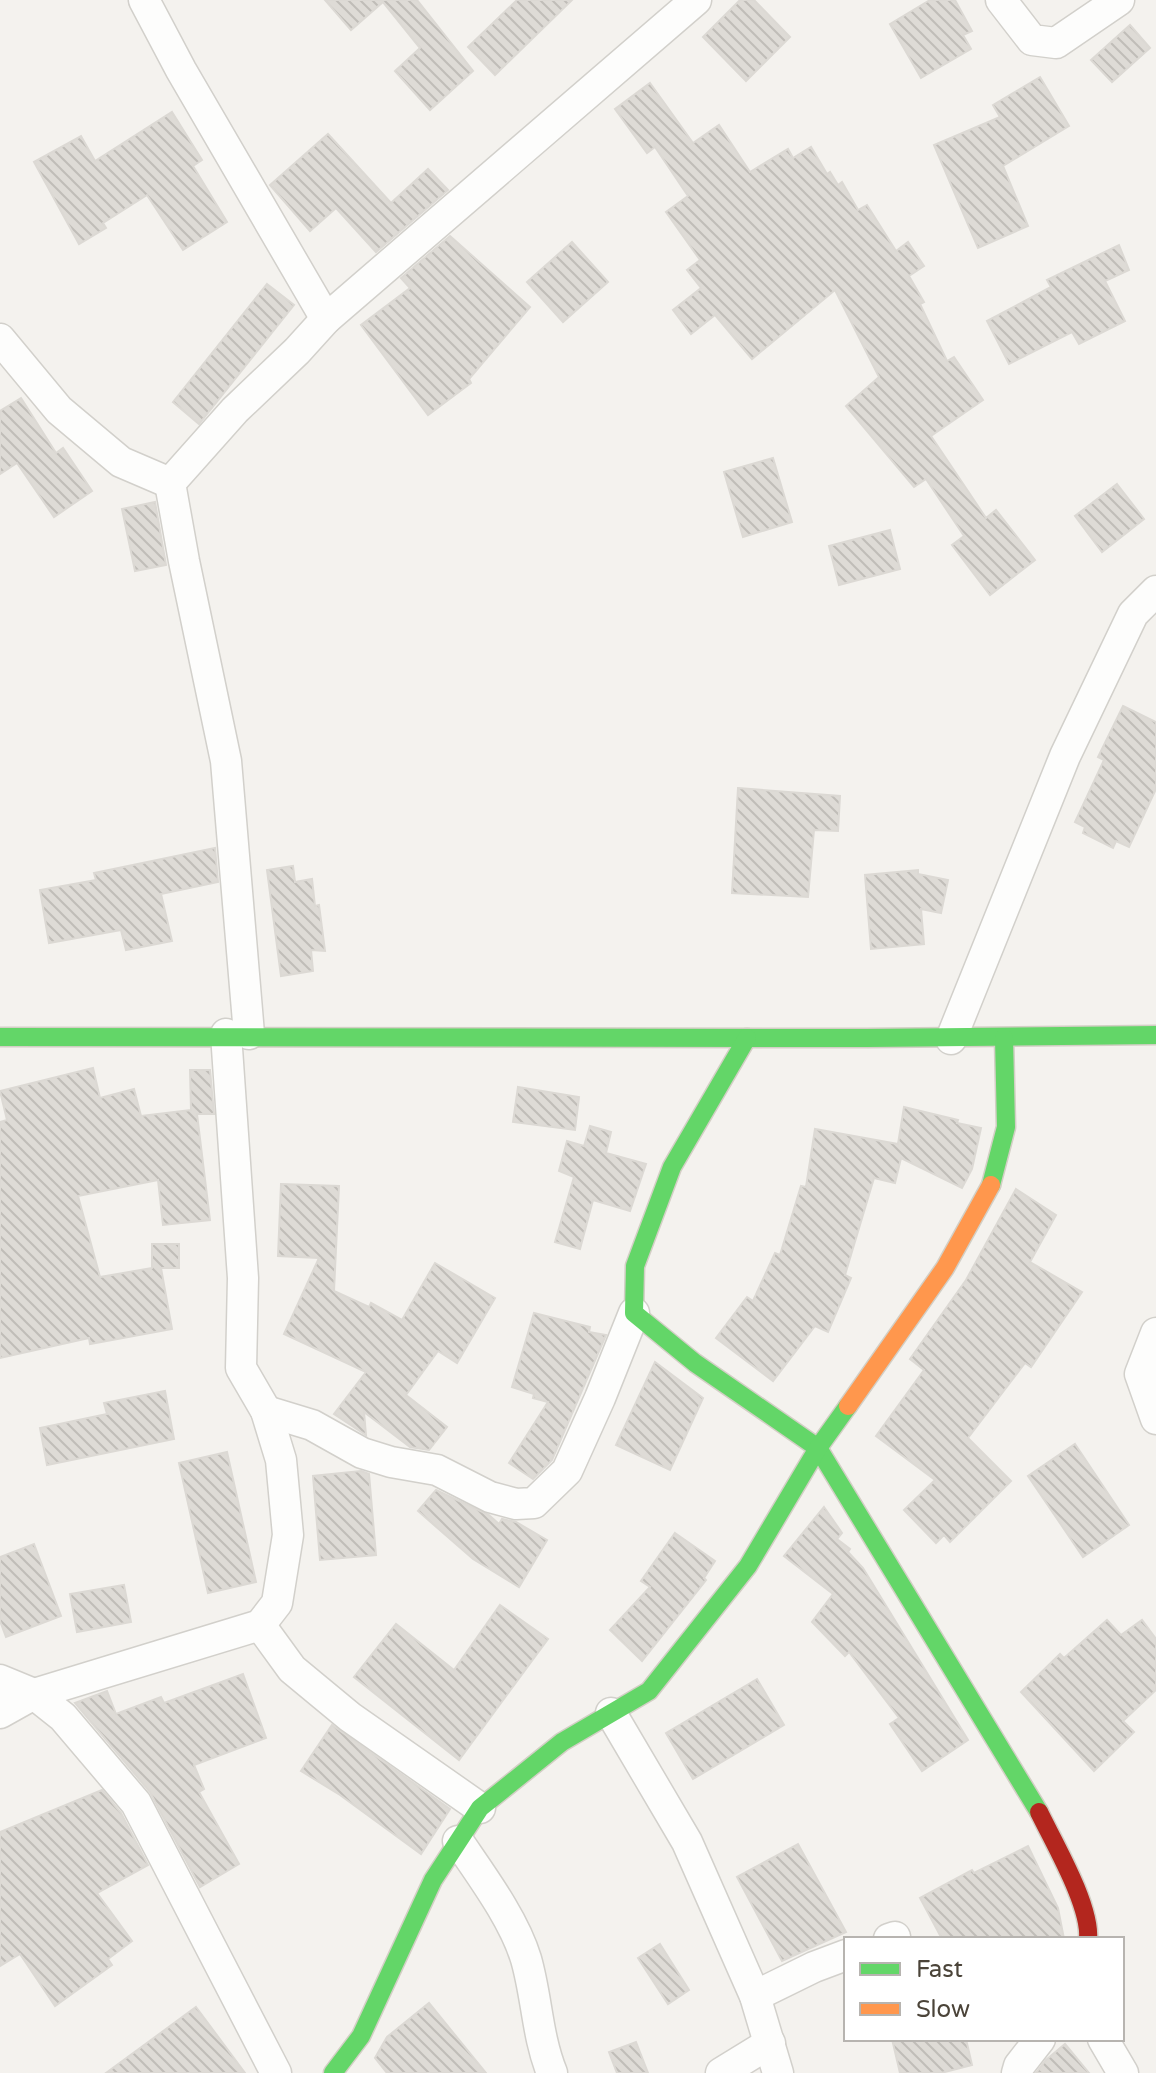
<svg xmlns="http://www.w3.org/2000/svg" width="1156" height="2073" font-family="'Varela Round',sans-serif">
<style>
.building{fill:url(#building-back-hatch);stroke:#dcd9d4;stroke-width:2}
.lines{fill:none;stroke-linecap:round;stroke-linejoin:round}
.street-casing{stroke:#d2d0cb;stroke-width:33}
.fast-casing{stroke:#d3cfc5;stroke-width:21}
.slow-casing{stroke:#d3cfc5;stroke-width:21}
.jam-casing{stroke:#d3cfc5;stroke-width:21}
.street{stroke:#fdfdfc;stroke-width:30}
.fast{stroke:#63d668;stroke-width:18}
.slow{stroke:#ff974d;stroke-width:18}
.jam{stroke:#b3261e;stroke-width:18}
</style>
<defs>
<pattern id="building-back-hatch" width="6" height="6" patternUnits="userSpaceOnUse" patternTransform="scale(2)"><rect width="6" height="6" fill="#dedbd6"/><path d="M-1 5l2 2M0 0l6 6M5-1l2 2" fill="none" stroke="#c0bdb8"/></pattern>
</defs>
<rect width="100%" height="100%" fill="#f4f2ee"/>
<g class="building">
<path d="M325 0H417L473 71 430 110 395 71 420 48 383 2 351 30Z"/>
<path d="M517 0H572L495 75 468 47Z"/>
<path d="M740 0H754L790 37 746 81 703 37Z"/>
<path d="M930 0H955L972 31 963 35 971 49 921 78 890 24Z"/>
<path d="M1130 25 1150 48 1112 82 1091 60Z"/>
<path d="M1040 77 1069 126 1003 166 1028 226 978 248 934 145 1000 117 993 105Z"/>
<path d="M650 83 693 143 719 125 750 172 788 149 793 158 811 147 827 174 830 172 838 185 842 182 858 210 867 205 896 251 908 242 924 266 909 276 924 302 920 304 947 361 954 357 983 400 931 436 986 518 996 510 1035 560 990 595 952 545 964 536 926 479 914 487 846 406 879 377 835 290 752 359 715 315 691 334 673 310 701 288 687 270 700 260 666 212 688 196 655 147 647 153 615 109Z"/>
<path d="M172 112 202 160 193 166 227 222 183 250 147 195 103 223 106 228 79 244 34 162 81 136 95 161Z"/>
<path d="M328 134 391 203 428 169 448 190 376 252 336 208 310 231 270 185Z"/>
<path d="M450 236 530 307 469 379 471 383 428 415 361 325 410 288 401 278Z"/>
<path d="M572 242 608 282 563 322 527 282Z"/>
<path d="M1119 245 1129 270 1105 281 1125 321 1079 344 1072 332 1009 364 987 321 1051 287 1047 280Z"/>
<path d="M267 284 294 305 199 424 173 402Z"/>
<path d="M21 398 56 453 63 448 92 491 54 517 17 463 0 474V411Z"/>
<path d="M773 458 792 522 743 537 724 472Z"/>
<path d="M1117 484 1144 519 1102 552 1075 516Z"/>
<path d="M155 502 166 565 135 571 122 509Z"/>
<path d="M890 530 900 569 839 585 829 546Z"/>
<path d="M1123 706 1156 722V789L1129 847 1116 841 1113 848 1083 833 1085 827 1075 822 1104 760 1098 757Z"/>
<path d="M738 788 840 796 838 831 814 830 808 897 732 893Z"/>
<path d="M215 848 218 882 161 894 172 941 126 950 121 930 49 943 40 890 96 880 94 873Z"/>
<path d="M293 866 295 882 312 879 315 906 319 905 325 951 311 950 313 971 281 976 267 870Z"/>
<path d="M918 870V874L948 880 941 913 921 909 924 944 871 949 865 875Z"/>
<path d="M93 1068 100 1098 134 1089 141 1116 191 1110 190 1070H210L214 1114H197L210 1220 163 1225 158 1180 78 1196 100 1277 152 1268V1244H179V1268H161L172 1329 90 1344 89 1338 0 1358V1122L7 1120 0 1091Z"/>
<path d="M518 1087 579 1097 575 1130 513 1122Z"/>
<path d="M904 1107 958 1120 957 1123 981 1128 972 1169 962 1188 901 1158 895 1183 874 1178 845 1275 851 1278 828 1332 815 1326 773 1381 716 1338 747 1297 753 1301 775 1253 780 1255 801 1186 806 1187 815 1129 898 1144Z"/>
<path d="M590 1126 611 1132 606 1153 646 1164 630 1211 593 1200 580 1249 555 1242 574 1177 559 1171 567 1141 584 1146Z"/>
<path d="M281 1184 339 1186 334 1291 369 1307 371 1303 402 1320 435 1263 495 1298 457 1363 438 1351 406 1395 447 1427 429 1450 410 1447 364 1412 366 1435 334 1414 366 1372 284 1334 319 1258 278 1256Z"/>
<path d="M1016 1189 1056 1215 1030 1262 1082 1292 1031 1367 1025 1363 968 1438 1011 1481 950 1542 944 1535 936 1543 904 1510 935 1480 876 1436 924 1370 910 1359 966 1280Z"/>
<path d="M534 1313 590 1327 589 1332 606 1335 552 1460 533 1479 509 1463 548 1402 533 1398 534 1394 512 1387Z"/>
<path d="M655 1362 703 1398 670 1470 616 1445Z"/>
<path d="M165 1391 174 1439 47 1465 40 1428 107 1414 104 1403Z"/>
<path d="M1075 1444 1129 1525 1083 1557 1028 1476Z"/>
<path d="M227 1452 256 1582 208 1593 179 1463Z"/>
<path d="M361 1471 369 1474 376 1555 320 1560 313 1476Z"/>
<path d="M436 1490 489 1515 499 1524 502 1519 516 1522 547 1540 519 1587 473 1559 418 1511Z"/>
<path d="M824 1507 842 1533 837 1539 850 1549 848 1552 863 1568 968 1740 922 1771 890 1724 899 1718 849 1652 845 1656 812 1622 833 1594 784 1556Z"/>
<path d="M675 1533 715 1561 704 1578 706 1580 642 1661 610 1630 650 1587 641 1581Z"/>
<path d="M34 1544 61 1616 6 1637 0 1621V1557Z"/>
<path d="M124 1585 131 1622 77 1632 70 1594Z"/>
<path d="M500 1605 548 1639 459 1760 354 1677 396 1624 454 1670Z"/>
<path d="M1107 1620 1121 1635 1142 1620 1156 1639V1690L1123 1721 1134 1732 1094 1771 1021 1692 1060 1654 1064 1658Z"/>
<path d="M243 1674 266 1738 194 1765 204 1789 199 1792 239 1864 200 1887 150 1792 75 1703 107 1691 116 1714 161 1697 164 1703Z"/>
<path d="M757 1679 784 1725 693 1779 666 1733Z"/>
<path d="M332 1725 450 1809 421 1854 340 1795 301 1771Z"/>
<path d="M102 1790 121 1813 148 1865 97 1893 132 1941 108 1959 112 1965 55 2006 20 1954 0 1966V1832Z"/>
<path d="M798 1844 846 1932 782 1961 737 1877Z"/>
<path d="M1028 1846 1058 1908 1064 1939H942L920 1898 972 1870 974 1873Z"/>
<path d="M660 1944 689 1990 668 2004 638 1958Z"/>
<path d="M429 2003 486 2073H387L375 2058 387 2037Z"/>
<path d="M196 2007 245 2073H106Z"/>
<path d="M892 2039H966L972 2065 941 2073H900Z"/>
<path d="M636 2042 648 2073H617L609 2052Z"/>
<path d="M1065 2044 1089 2073H1036L1046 2060Z"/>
</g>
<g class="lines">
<defs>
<g id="street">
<path d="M144 0 181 70 326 319"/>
<path d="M1001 0 1032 40 1056 43 1119 0"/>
<path d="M0 339 59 410 121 462 170 483"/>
<path d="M170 483 235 410 297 351 326 319 696 0"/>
<path d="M170 483 184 561 226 761 249 1034"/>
<path d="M951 1039 1065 756 1133 614 1156 591"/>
<path d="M1156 1333 1140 1374 1156 1419"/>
<path d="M266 1411 312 1425 362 1453 391 1462 437 1470 490 1497 516 1504 534 1503 567 1471 600 1398 634 1313"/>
<path d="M260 1625 292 1669 350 1717 480 1808"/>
<path d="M0 1680 34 1694 63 1717 136 1803 276 2073"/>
<path d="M0 1713 34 1694 260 1625 277 1603 288 1535 281 1460 266 1411 241 1368 243 1278 226 1034"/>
<path d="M611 1713 687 1842 755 1996 778 2073"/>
<path d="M458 1841C481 1875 514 1919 526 1959 537 1997 537 2036 552 2073"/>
<path d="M889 1939 895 1937"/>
<path d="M755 1996 814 1967 846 1955"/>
<path d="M1103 2039 1123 2073"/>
<path d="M721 2073 770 2043"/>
<path d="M1017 2073 1019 2066 1040 2039"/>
</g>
<g id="fast">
<path d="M0 1037 867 1038 1156 1035"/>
<path d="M747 1038 672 1167 635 1266 634 1313 695 1363 818 1448 1039 1812"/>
<path d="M991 1185 1006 1127 1004 1038"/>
<path d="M333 2073 361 2036 433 1880 480 1808 562 1742 649 1691 748 1566 818 1448 848 1406"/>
</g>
<path id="slow" d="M848 1406 945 1268 991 1185"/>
<path id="jam" d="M1039 1812C1054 1843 1091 1906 1088 1939"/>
</defs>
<use href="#street" class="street-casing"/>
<use href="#fast" class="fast-casing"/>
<use href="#slow" class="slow-casing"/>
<use href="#jam" class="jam-casing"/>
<use href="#street" class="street"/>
<use href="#fast" class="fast"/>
<use href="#slow" class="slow"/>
<use href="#jam" class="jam"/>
</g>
<rect x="844" y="1937" width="280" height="104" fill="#ffffff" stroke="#b7b4b0" stroke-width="2"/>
<rect x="860" y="1963" width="40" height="12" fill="#63d668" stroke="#b7b4b0" stroke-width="2"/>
<text x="916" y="1977" font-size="24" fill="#4b4439">Fast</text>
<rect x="860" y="2003" width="40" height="12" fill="#ff974d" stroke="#b7b4b0" stroke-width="2"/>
<text x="916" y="2017" font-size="24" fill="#4b4439">Slow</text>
</svg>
